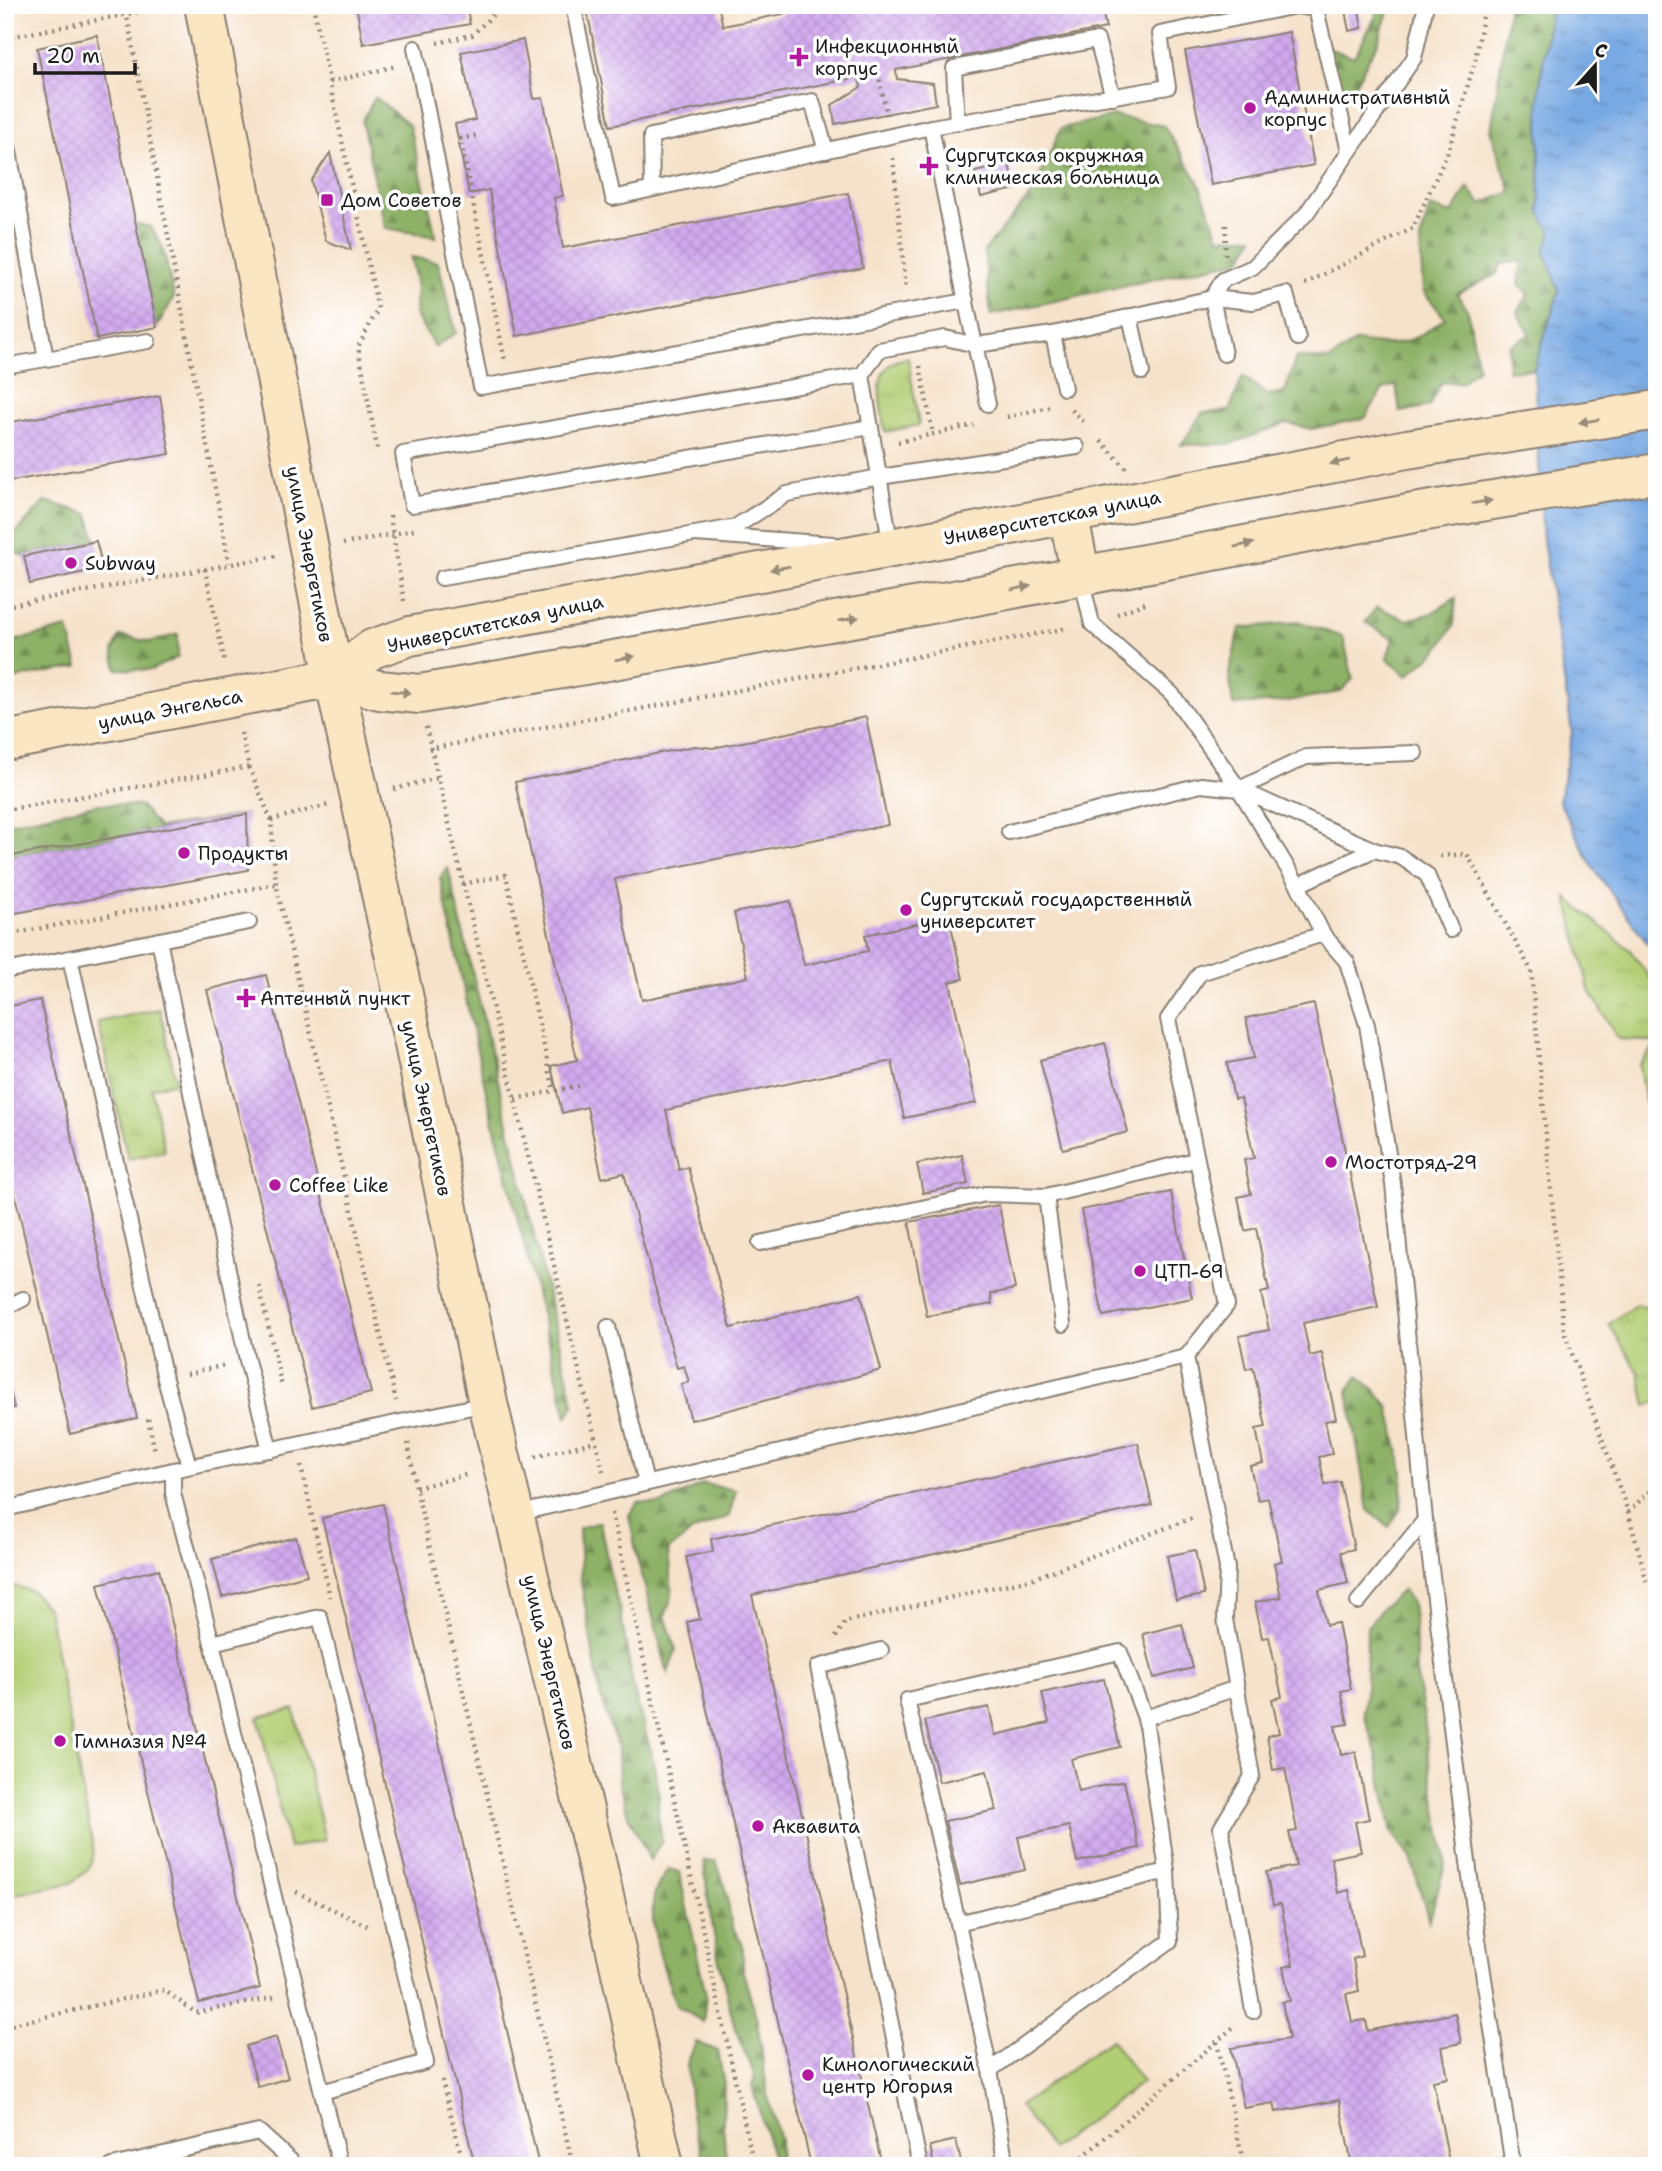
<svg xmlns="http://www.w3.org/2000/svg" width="1662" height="2171" font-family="'Shantell Sans',sans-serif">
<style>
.grass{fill:url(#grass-tufts);stroke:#677548;stroke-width:2}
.forest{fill:url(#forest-firs);stroke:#546641;stroke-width:2}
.pitch{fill:#b2ce74;stroke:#677548;stroke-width:2}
.water{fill:url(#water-ripples);stroke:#4a6280;stroke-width:2}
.building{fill:url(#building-cross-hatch)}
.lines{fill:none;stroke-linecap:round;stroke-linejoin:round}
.lane-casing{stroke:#897f73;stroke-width:18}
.secondary-casing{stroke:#897f73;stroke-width:42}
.path{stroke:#897f73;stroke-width:4.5;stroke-dasharray:2 5;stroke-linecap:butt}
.lane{stroke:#fff;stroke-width:14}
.secondary{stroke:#fbe6c4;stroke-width:38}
.oneway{fill:#978b78}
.poi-dot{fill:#b5179e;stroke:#fff;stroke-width:2.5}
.labels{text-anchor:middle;stroke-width:7;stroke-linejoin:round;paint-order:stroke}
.poi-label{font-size:19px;fill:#1c1c1c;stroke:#fff;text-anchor:start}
.street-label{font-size:19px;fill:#1c1c1c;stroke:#fff}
</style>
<defs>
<pattern id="grass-tufts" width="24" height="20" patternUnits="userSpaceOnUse" patternTransform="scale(1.75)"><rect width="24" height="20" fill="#b2ce74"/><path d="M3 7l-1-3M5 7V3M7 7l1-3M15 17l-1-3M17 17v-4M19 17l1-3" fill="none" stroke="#98b064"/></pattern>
<pattern id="forest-firs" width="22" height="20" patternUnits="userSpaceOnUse" patternTransform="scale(1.75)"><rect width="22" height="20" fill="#8db166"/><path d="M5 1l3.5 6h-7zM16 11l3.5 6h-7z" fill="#728f53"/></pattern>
<pattern id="water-ripples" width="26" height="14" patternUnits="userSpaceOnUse" patternTransform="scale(1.75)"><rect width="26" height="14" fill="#78a9e3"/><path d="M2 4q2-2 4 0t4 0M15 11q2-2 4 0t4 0" fill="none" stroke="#6289b7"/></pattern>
<pattern id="building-cross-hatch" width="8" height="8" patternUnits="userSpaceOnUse" patternTransform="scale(1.75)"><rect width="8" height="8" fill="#d2aaef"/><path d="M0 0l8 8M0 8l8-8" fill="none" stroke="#b492cc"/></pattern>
</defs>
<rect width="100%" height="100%" fill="#fff"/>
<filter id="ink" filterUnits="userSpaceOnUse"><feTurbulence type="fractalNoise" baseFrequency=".0143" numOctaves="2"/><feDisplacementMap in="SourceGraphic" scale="14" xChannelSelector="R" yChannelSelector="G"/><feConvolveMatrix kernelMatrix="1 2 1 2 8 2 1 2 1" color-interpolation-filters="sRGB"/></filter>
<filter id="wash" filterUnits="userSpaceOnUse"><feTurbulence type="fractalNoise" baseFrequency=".00686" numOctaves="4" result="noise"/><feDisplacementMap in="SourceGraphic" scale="28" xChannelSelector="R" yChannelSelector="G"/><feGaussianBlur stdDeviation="1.57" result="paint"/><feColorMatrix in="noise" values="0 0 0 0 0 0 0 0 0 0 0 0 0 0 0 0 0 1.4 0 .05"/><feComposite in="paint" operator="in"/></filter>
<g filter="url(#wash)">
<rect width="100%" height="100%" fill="#f6e2ca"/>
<g class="grass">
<path d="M908 358 919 425 885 432C881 404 868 362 908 358Z"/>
<path d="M1567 898 1630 950 1657 988V1042L1618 1039 1589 989Z"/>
<path d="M160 1009 176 1082 151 1088 165 1151 128 1159 98 1022Z"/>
<path d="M1657 1043V1130L1644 1098 1639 1065Z"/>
<path d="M1637 1304 1657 1311V1401L1646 1406 1639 1373 1609 1324Z"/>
<path d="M294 1709 325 1840 289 1848 258 1717Z"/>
</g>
<g class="forest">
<path d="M1374 5H1389V8L1378 42 1348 97 1338 95 1327 48 1354 57 1376 16Z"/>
<path d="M1509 5H1551L1539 92 1540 212 1552 233 1545 250 1559 291 1534 369 1508 371 1509 346 1530 334 1517 313 1529 294 1519 285 1522 261 1501 264 1497 274 1457 294 1468 311 1478 368 1462 382 1441 383 1429 406 1400 412 1396 385 1383 389 1365 418 1311 429 1286 423 1231 444 1181 445 1202 413 1229 411 1243 376 1267 395 1285 392 1296 357 1330 360 1356 341C1401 348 1408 345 1445 318L1423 291 1420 240 1430 207 1452 214 1468 187 1481 204 1511 192 1491 132Z"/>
<path d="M375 97 409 125 436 237 385 228 362 122Z"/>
<path d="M1114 116 1164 126 1198 181 1219 237H1254L1241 260 991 315 984 251 1033 192 1061 128Z"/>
<path d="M135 224 151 227 163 248 174 297 157 327Z"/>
<path d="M411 257 438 262 456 333 435 347 415 314 417 287Z"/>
<path d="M45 501 88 514 96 541 24 556 11 551 5 552V532L18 531Z"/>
<path d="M1456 598 1454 625 1436 652 1407 676 1387 658 1393 639 1365 622 1377 607 1407 620 1430 614Z"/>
<path d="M1300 622 1343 637 1353 679 1340 692 1281 702 1233 705 1229 673 1240 628Z"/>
<path d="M68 628 78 667 5 680V643Z"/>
<path d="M178 634V657L151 670 117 669 113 651 120 636 151 642Z"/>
<path d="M99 804 141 806 159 828 247 814 5 857V824Z"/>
<path d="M448 868 574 1405 567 1417 487 1096 440 878Z"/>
<path d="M1358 1376 1374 1389 1389 1407 1403 1472 1401 1508 1389 1527 1368 1510 1348 1391Z"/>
<path d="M703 1484 736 1490 729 1516 692 1532 668 1550 672 1596 665 1616 676 1649 668 1673 638 1561 629 1515 638 1502 661 1504Z"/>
<path d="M600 1522 611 1580 620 1610 634 1691 653 1760 659 1792 658 1815 662 1841 650 1860 628 1815 619 1782 618 1748 601 1699 581 1582 579 1528Z"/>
<path d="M1403 1590 1412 1603 1416 1641V1673L1424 1717 1430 1769 1446 1862 1429 1921 1411 1858 1392 1833 1376 1752 1363 1712 1366 1694 1367 1627 1382 1608Z"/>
<path d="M704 1861H716L725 1886 732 1927 743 1945V1972L757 2020 768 2097 780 2140 779 2166H775L752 2086 755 2075 735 2029 719 1962 708 1900Z"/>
<path d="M668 1869 679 1872 706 1995 703 2022 676 2005C666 1974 646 1925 655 1893 657 1885 664 1876 668 1869Z"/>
<path d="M696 2042 718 2051 724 2084 723 2126 725 2149 730 2166H706L692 2120 687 2064Z"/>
</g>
<g class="pitch">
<path d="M10 1585 32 1591 48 1609 94 1852 88 1870 71 1883 5 1896V1586Z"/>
<path d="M1111 2039 1142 2082 1052 2149 1020 2106Z"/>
</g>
<path class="water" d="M1551 5H1657V957L1592 866 1559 801 1572 733 1543 540 1534 369 1559 291 1545 250 1552 233 1540 212 1539 92Z"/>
<g id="blocks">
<g class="building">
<path d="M356 5H466L470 24 363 44Z"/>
<path d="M586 5H718L723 26 783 14 781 5H1101L1106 28 896 70 897 79 933 83 936 104 835 124 832 105 861 87 859 77 610 126Z"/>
<path d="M1344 5H1358L1362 28 1349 31Z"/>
<path d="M1289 32 1314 165 1211 185 1185 51Z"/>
<path d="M97 35 157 327 97 339 37 48Z"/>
<path d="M523 40 534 99 543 98 563 196 554 198 563 248 848 193 863 268 517 336 489 190 469 194 455 124 475 120 461 52Z"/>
<path d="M330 153 351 250 326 241 311 181Z"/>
<path d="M1009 164 1015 189 981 197 975 172Z"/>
<path d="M160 396 170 454 5 482V423Z"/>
<path d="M96 541 103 568 30 584 24 556Z"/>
<path d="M866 717 888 825 615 879 642 1000 748 977 734 913 790 901 804 965 868 951 865 935 949 917 963 979 950 982 976 1103 904 1118 892 1061 666 1110 679 1170 688 1167 731 1328 861 1294 881 1370 691 1420 681 1384 689 1382 684 1366 677 1368 624 1173 602 1178 587 1107 562 1113 551 1066 577 1060 515 782 695 746 713 748Z"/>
<path d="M247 814 248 870 5 915V857Z"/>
<path d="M266 975 371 1393 312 1407 207 990Z"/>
<path d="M40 1000 137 1418 70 1434 5 1152V1007Z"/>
<path d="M1314 1004 1378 1307 1303 1323 1310 1356 1322 1353 1336 1419 1325 1421 1332 1454 1319 1457 1325 1485 1340 1482 1354 1549 1341 1552 1348 1583 1319 1590 1326 1625 1338 1623 1351 1689 1341 1691 1348 1724 1335 1726 1341 1755 1356 1752 1369 1819 1355 1822 1361 1852 1331 1858 1338 1893 1349 1890 1362 1956 1353 1959 1359 1991 1346 1994 1352 2022 1366 2020 1368 2031 1455 2013 1461 2043 1442 2047 1448 2078 1433 2081 1450 2166H1352L1339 2100 1276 2112 1274 2103 1244 2108 1231 2048 1289 2039 1282 2002 1290 2001 1283 1967 1293 1965 1281 1904 1273 1905 1266 1872 1296 1866 1289 1832 1297 1831 1285 1768 1273 1770 1267 1736 1279 1733 1272 1699 1282 1697 1269 1637 1262 1638 1255 1602 1281 1597 1274 1563 1282 1561 1268 1498 1258 1500 1250 1466 1263 1463 1256 1429 1266 1427 1253 1367 1246 1369 1239 1336 1269 1330 1261 1293 1269 1291 1256 1228 1245 1231 1238 1197 1251 1194 1244 1160 1254 1158 1241 1098 1234 1099 1227 1063 1254 1058 1246 1018Z"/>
<path d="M1105 1043 1128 1132 1063 1149 1040 1060Z"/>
<path d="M962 1155 968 1184 923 1193 917 1164Z"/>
<path d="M1171 1192 1192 1298 1103 1316 1081 1210Z"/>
<path d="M999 1205 1015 1289 991 1294 992 1304 927 1316 909 1222Z"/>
<path d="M5 1367 14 1408 5 1410Z"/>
<path d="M1138 1443 1152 1505 752 1595 882 2166H811L687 1622 700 1619 686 1557 713 1551 711 1539Z"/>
<path d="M383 1504 399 1573 539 2166H475L343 1606 322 1518Z"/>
<path d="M296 1537 307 1575 222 1597 212 1559Z"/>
<path d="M1195 1550 1204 1595 1176 1600 1167 1556Z"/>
<path d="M159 1569 260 1988 199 2003 98 1584Z"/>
<path d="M1182 1624 1193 1668 1154 1678 1143 1634Z"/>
<path d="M1104 1679 1120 1747 1071 1759 1079 1791 1124 1781 1139 1848 1077 1862 1069 1826 1018 1837 1025 1870 960 1885 945 1821 996 1810 987 1771 939 1782 925 1721 989 1707 995 1735 1049 1723 1042 1693Z"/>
<path d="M276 2037 288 2078 258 2087 246 2046Z"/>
<path d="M956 2140 962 2166H934L930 2146Z"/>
</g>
</g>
</g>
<g filter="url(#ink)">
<use href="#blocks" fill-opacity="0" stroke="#897f73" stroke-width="2"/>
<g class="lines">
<defs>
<g id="lane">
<path d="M573 5 613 198 931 127 1168 87 1160 34 1296 6 1316 9 1349 151"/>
<path d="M415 48 481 387 966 301"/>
<path d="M957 123 954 68 1097 40 1113 97"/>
<path d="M931 127 969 317 988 404"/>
<path d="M5 129 46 359 5 366"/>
<path d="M652 189 651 136 812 101 826 151"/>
<path d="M1130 316 1142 372"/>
<path d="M1053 334 1064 388"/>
<path d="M1224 354 1212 298 1223 280 1253 267 1306 214 1414 58 1426 5"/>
<path d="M46 359 148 341"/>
<path d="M862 375 403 454 412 505 871 427"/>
<path d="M695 534 833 544"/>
<path d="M891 547 862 375 879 350 945 338 976 345 1053 334 1212 298 1253 302 1286 294 1298 338"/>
<path d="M1081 577 1092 624 1172 694 1239 789 1298 885 1323 934 1347 962 1367 1025 1393 1184 1425 1520 1477 1933 1513 2166"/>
<path d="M442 578 735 527 787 494 880 477 1077 447"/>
<path d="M1239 789 1306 757 1415 753"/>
<path d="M1009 832 1201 785 1239 789 1374 850 1401 857 1427 875 1451 930"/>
<path d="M1298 885 1374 850"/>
<path d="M159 940 247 1360 270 1450"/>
<path d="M70 958 165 1379 189 1466"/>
<path d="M5 971 249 922"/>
<path d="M1046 1196 1063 1324"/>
<path d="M760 1243 986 1194 1046 1196 1195 1160"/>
<path d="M5 1308 23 1299"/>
<path d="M608 1327 646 1483"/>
<path d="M173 1470V1493L212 1643 340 2166"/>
<path d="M5 1509 173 1470 486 1404"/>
<path d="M516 1514 1186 1357"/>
<path d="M1358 1602 1425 1520"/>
<path d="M212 1643 320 1617 426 2062 322 2092"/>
<path d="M881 1650 818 1667 920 2166"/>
<path d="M1145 1718 1237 1688"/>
<path d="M958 1923 907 1700 1120 1652 1145 1718 1167 1871 1170 1941 990 2070"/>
<path d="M1253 2011 1221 1828 1252 1776 1225 1619 1227 1568 1186 1357 1227 1305 1168 1019 1200 973 1323 934"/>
<path d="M112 2166 259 2132 291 2161 292 2166"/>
<path d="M1006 2166 990 2070 958 1923 1167 1871"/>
</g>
<g id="secondary">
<path d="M204 5 334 678 415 1049 488 1403 596 1860 664 2166"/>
<path d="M1068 514 1081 576"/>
<path d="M334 678 372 649 410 636 891 548 1407 449 1657 410"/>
<path d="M5 741 334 678 379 690 420 694 954 600 1414 513 1657 473"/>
</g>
</defs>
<use href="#lane" class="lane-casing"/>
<use href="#secondary" class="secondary-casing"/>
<g class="path">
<path d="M125 5 229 563"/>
<path d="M313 5 378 309 358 347 378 453"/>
<path d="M5 38 169 6"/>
<path d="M437 43 472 35 503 5"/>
<path d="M878 73 887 115"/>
<path d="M330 82 397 66"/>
<path d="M460 137 505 361"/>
<path d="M460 139 478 135"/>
<path d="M893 158 906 289"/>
<path d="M1225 255 1226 225"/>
<path d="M1305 284 1413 228 1448 152 1475 61 1485 5"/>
<path d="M920 366 933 434"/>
<path d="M1072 410 1086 424"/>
<path d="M1007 417 1049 407"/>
<path d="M1101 441 1126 468"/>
<path d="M898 442 974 425"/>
<path d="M390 516 404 601"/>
<path d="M343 544 414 530"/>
<path d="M205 569 225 663"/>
<path d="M5 606 276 556"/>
<path d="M1117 614 1148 602"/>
<path d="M426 727 603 1471"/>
<path d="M241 733 249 767 271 820 276 884 396 1401"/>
<path d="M429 749 1068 628"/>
<path d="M394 789 438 778"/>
<path d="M5 810 249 767"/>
<path d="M271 820 328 805"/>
<path d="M1440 856 1467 854 1531 970 1564 1331 1628 1512 1647 1582"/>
<path d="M463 884 506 875 554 1091"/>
<path d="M5 935 276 884"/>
<path d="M515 1099 582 1085"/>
<path d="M259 1286 282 1387"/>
<path d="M187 1374 226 1365"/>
<path d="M148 1419 155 1451"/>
<path d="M408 1443 416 1488 573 2166"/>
<path d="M535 1457 596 1441"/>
<path d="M301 1466 330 1597"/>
<path d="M416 1488 469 1474"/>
<path d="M1628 1512 1657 1484"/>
<path d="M612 1513 754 2166"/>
<path d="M836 1637 845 1622 1034 1578 1195 1517"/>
<path d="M296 1892 370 1927"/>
<path d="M5 2026 164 1990 196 2013 275 1997"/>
<path d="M1217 2042 1244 2166"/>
<path d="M442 2080 464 2166"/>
<path d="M1072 2166 1236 2025"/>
</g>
<use href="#lane" class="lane"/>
<use href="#secondary" class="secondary"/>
</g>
<defs><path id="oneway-solid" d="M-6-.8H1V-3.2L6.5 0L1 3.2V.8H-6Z" transform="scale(1.75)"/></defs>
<g class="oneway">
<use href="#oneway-solid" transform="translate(1589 421) rotate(171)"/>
<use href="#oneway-solid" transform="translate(1340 462) rotate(169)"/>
<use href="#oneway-solid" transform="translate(1482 502) rotate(-9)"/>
<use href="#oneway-solid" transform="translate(1244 545) rotate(-11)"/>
<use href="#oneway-solid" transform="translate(780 568) rotate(170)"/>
<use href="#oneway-solid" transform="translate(1021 588) rotate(-11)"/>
<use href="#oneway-solid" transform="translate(849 619) rotate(-10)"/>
<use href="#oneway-solid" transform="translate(625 658) rotate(-10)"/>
<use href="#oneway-solid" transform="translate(401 692) rotate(5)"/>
</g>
</g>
<g class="poi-dot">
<path d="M795.5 46.5h7v7h7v7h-7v7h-7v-7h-7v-7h7z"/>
<circle cx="1250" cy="108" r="7"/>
<path d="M925.5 155.5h7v7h7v7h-7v7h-7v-7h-7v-7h7z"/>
<rect x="320" y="193" width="14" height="14" rx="3.5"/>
<circle cx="71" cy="563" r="7"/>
<circle cx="184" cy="853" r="7"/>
<circle cx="906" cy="910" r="7"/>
<path d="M242.5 987.5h7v7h7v7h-7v7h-7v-7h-7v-7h7z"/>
<circle cx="1331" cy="1162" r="7"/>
<circle cx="275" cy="1185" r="7"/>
<circle cx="1140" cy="1271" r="7"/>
<circle cx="60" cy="1741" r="7"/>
<circle cx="758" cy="1826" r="7"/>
<circle cx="808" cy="2075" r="7"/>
</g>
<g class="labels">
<g class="poi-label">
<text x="815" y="53">Инфекционный<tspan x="815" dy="22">корпус</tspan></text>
<text x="1264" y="104">Административный<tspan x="1264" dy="22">корпус</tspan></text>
<text x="945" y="162">Сургутская окружная<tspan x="945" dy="22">клиническая больница</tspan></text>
<text x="341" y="207">Дом Советов</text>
<text x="85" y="570">Subway</text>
<text x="198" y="860">Продукты</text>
<text x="920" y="906">Сургутский государственный<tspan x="920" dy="22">университет</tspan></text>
<text x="260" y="1005">Аптечный пункт</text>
<text x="1345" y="1169">Мостотряд-29</text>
<text x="289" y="1192">Coffee Like</text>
<text x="1154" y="1278">ЦТП-69</text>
<text x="74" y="1748">Гимназия №4</text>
<text x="772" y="1833">Аквавита</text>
<text x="822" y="2071">Кинологический<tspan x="822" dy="22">центр Югория</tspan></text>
</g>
<g class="street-label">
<text transform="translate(1052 517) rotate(-11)" y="7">Университетская улица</text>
<text transform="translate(310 554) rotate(79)" y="7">улица Энергетиков</text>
<text transform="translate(495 623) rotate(-12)" y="7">Университетская улица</text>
<text transform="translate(170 709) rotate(-11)" y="7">улица Энгельса</text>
<text transform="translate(427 1108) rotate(78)" y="7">улица Энергетиков</text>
<text transform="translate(550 1662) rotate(77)" y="7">улица Энергетиков</text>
</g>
</g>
<rect width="1662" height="2171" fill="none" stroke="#fff" stroke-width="28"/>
<g transform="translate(1595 66) rotate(21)" stroke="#ffffff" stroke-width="5" paint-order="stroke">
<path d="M0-5L12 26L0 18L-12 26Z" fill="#1c1c1c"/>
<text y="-10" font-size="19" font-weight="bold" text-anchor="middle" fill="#1c1c1c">С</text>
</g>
<path d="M35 63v10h100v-10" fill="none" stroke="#1c1c1c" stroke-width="3.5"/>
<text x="46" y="63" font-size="21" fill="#1c1c1c" stroke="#ffffff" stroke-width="5" paint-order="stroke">20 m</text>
</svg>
